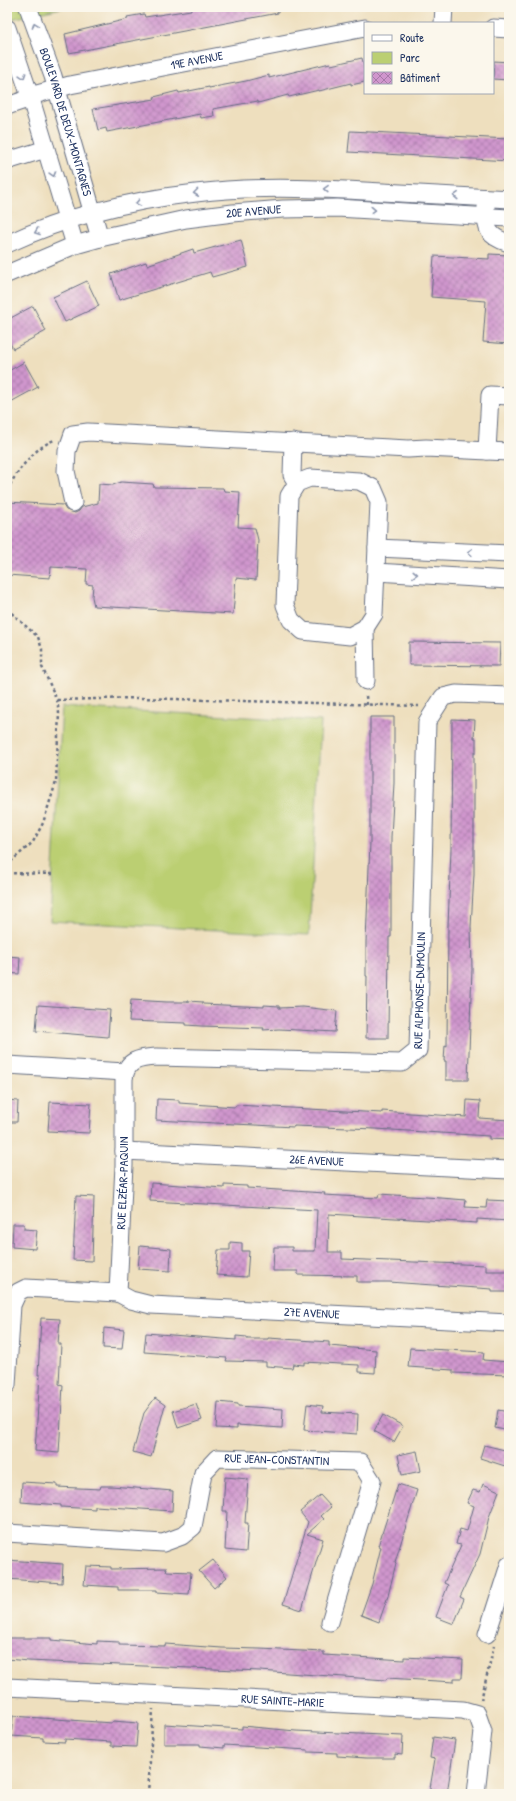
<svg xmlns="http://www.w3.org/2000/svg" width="516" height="1801" font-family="'Patrick Hand',sans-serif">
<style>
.green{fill:#bbcf72;stroke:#6b7f68}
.building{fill:url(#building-cross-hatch)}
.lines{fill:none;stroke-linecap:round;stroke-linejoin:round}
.minor-casing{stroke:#656d80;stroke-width:19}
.path{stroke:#656d80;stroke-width:2.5;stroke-dasharray:3 3;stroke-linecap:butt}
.minor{stroke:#fff;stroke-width:17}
.oneway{stroke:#8d97ae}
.labels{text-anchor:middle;stroke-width:3.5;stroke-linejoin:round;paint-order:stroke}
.street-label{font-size:12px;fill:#1b2f5e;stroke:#fbf7ec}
</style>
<defs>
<pattern id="building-cross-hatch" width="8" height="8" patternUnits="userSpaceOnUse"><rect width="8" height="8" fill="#d096cd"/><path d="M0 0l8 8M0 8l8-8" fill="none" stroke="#a87baa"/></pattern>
</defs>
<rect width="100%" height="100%" fill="#fbf7ec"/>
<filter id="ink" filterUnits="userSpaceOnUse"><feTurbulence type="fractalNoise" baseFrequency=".025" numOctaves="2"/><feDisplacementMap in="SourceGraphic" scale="8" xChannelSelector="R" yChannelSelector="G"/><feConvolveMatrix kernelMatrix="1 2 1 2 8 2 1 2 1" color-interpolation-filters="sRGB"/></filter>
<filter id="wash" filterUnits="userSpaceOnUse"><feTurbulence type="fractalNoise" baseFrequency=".012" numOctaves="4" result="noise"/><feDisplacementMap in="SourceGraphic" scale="16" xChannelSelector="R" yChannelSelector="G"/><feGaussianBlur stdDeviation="0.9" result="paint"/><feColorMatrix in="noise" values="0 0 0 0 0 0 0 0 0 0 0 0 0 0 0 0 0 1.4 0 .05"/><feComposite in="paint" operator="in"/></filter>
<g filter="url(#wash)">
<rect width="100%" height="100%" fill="#eedfbe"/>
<g class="green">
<path d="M7 7H66L7 20Z"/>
<path d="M62 707 321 721 309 935 50 921Z"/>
</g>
<g id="blocks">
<g class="building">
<path d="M191 7H278V13L69 53 65 34 128 19 127 17 144 14 145 17 191 10Z"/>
<path d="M362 58 365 71V82L351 85V83L319 91V90L289 97 288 95 258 103V101L213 109 214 116 201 118 200 114 107 132 106 128 98 130 93 109 155 99 154 97 178 91 179 93 209 87V88L246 81 269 75V78L330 63 331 65Z"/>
<path d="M494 61 509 62V80L493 79Z"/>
<path d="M350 131 509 139V161L348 152Z"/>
<path d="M241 240 248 267 212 277 210 272 119 300 111 274 146 262 147 265 193 249 194 253Z"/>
<path d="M489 254 509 255V344L483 342 486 301 431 297 434 256 489 259Z"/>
<path d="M87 281 99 306 65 322 53 297Z"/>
<path d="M33 306 46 331 13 349 7 337V320Z"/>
<path d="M24 362 38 387 7 404V372Z"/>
<path d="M121 482 153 484 154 487 223 488 224 491 240 492 238 527 255 528 258 540 256 580 236 578 233 614 94 606 92 597 93 585 86 584 87 569 51 567 50 578 7 575V502L63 505 66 510 75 513 79 511 82 507 98 503 99 484 113 485Z"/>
<path d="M409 642 500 643 499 666 409 665Z"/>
<path d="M370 717H394V783L391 837V937H389L388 1038H366L367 976H366V942L370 842Z"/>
<path d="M452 719 475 720 474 738H476V753H474V874L471 927 472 969 468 1080H446V1061H444L445 1045 447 1046 448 926 451 849Z"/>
<path d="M7 956 20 957 19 974 7 973Z"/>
<path d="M131 1000 167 1002H188V1001L203 1002V1004L264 1007V1005L279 1006V1008L303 1007 337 1011 335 1032 279 1029 263 1030 264 1028 201 1026 186 1025V1023L129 1021Z"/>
<path d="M38 1005 110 1010 108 1037 36 1031Z"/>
<path d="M157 1099 179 1100V1103L235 1107 236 1105 382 1113V1111L466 1117 467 1100 480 1101 479 1118 509 1120V1140L489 1139V1136L376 1129 294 1126V1127L156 1120Z"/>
<path d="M7 1100 18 1101 17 1122H7Z"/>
<path d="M50 1102 91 1104 89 1133 48 1131Z"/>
<path d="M151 1183 224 1188V1185L247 1186V1188L325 1193 324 1195 378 1198 379 1194 441 1198 466 1200 465 1207 486 1208 487 1200 509 1201V1221L477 1219V1223L329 1214 328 1252H342V1259L486 1265V1271H509V1292H492V1289L389 1282H357V1276L298 1275V1271H273L274 1247H292V1251H315L317 1210 150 1201Z"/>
<path d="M76 1196 94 1197 92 1261 73 1260Z"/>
<path d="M13 1224H24V1229L37 1230 35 1249 12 1247Z"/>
<path d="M230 1242 242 1243V1251H249L247 1277 216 1275 218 1250H230Z"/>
<path d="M140 1246 171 1249 170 1271 138 1269Z"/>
<path d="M41 1318 60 1319 58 1344H61L59 1384 63 1385 59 1453 35 1451 40 1375H38Z"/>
<path d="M104 1328 124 1330 122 1349 103 1348Z"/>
<path d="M146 1333 236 1340V1336L247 1337V1339H268V1338L329 1342V1346L376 1350 375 1373 359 1372V1365L304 1362V1365L293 1364 292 1368 266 1366V1362L226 1361 227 1358 144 1352Z"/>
<path d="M410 1348 484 1352 483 1360 509 1362V1375L453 1373V1370L408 1367Z"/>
<path d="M155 1398 165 1405 151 1457 133 1452 144 1413Z"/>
<path d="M218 1402 238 1404V1406L283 1409 282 1428 237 1425V1429L216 1428Z"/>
<path d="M196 1404 202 1420 178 1428 173 1411Z"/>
<path d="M307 1404 323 1406 322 1412 358 1414 357 1434 304 1430Z"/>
<path d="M498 1410 509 1412V1431L495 1428Z"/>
<path d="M383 1415 403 1426 394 1442 374 1431Z"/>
<path d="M484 1445 509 1451 505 1466 480 1458Z"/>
<path d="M417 1451 421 1471 402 1475 398 1455Z"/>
<path d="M225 1477 248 1479 245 1523H248L246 1552 225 1550 227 1511H223Z"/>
<path d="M22 1482 57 1484V1487L100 1489 101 1486H111L173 1491 172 1511 95 1506V1509L61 1507V1505L21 1502Z"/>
<path d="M398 1484 417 1490 395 1562 396 1563 388 1596 379 1622 361 1615 372 1584 381 1547 378 1546Z"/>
<path d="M483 1484 499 1491 489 1517 480 1554 460 1597 464 1599 454 1624 436 1617 448 1585 444 1583 461 1545 456 1544 460 1529 467 1531 474 1506 467 1503 473 1490 480 1492Z"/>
<path d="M320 1495 331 1507 321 1516 324 1519 307 1534 323 1539 302 1610 283 1604 308 1522 300 1512Z"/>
<path d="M7 1560 63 1564 62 1583 7 1579Z"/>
<path d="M213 1560 227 1577 214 1588 199 1571Z"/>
<path d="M86 1566 111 1567V1569L167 1568 166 1571 191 1572 189 1594 157 1592V1590H118V1587L84 1585Z"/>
<path d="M7 1638H51V1640L97 1644V1641L119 1642V1645L165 1646V1644L222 1648 260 1649 324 1652V1655L404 1660V1657L463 1660 462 1678H454V1682L387 1678 386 1680 260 1671 28 1661 7 1659Z"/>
<path d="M13 1716 112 1723 113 1721 138 1723 136 1747 111 1746V1742L65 1739V1742L43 1741V1738L11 1736Z"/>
<path d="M164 1724 242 1729V1726L296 1731 403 1736 402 1755 395 1754V1758H366L337 1756V1753L308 1752V1750L224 1745V1748L200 1746V1744H164Z"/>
<path d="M433 1737 455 1740 447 1794H429L435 1759 430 1758Z"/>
</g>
</g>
</g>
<g filter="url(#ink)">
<use href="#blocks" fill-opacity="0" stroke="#656d80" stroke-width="1"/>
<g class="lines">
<defs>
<g id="minor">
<path id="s1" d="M28 7 53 76 100 238"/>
<path d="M443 23 444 7"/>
<path d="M7 28 30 96 75 245"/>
<path d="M493 28 509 29"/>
<path id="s2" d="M7 106 22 101 30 96 70 85 365 28"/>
<path d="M7 161 46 149"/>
<path d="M486 207C485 229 488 237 509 243"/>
<path d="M7 244C65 217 132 200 196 193 252 186 308 188 364 191 413 194 461 196 509 199"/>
<path id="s3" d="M7 274 75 245 100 238 186 219 233 213 283 209 337 208 509 218"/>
<path d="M293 442 292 475 297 483"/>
<path d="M487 451 490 395 509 396"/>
<path d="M310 478 359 481 373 488 379 502 374 614 365 628 350 636 303 631 291 620 285 605 289 496 297 483Z"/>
<path d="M73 503 66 471 67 451 73 434 88 432 408 449 426 448 509 452"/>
<path d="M377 548 509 554"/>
<path d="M376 572 509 580"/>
<path d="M365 628 366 681"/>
<path d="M7 1065 125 1072"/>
<path id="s4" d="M124 1151 509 1170"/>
<path id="s5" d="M118 1293 124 1165V1079C126 1060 139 1058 156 1057L402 1063 418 1050 427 722 443 697 456 694 509 696"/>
<path id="s6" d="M7 1385 12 1305 18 1292 26 1288 118 1293 131 1300 151 1305 509 1323"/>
<path id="s7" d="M7 1533 163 1543 182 1536 193 1527 203 1473 217 1458 360 1462 372 1481 330 1622"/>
<path d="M487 1634 509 1565"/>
<path id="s8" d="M7 1687 463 1710 477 1714 483 1731 476 1794"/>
</g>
</defs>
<use href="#minor" class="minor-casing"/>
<g class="path">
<path d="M7 490C18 470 33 449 54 440"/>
<path d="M7 609 38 637 42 649V667L57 700 59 713 56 782 43 823 33 842 7 865"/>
<path d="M366 696 367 705"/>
<path d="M57 700 138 698 419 706"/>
<path d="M7 873 53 874"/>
<path d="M481 1700 494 1646"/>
<path d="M148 1794 153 1709"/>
</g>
<use href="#minor" class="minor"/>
</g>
<defs><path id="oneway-chevron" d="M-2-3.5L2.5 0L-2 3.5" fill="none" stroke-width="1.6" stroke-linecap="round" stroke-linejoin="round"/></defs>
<g class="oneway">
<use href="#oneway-chevron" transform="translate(35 25) rotate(-110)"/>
<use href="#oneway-chevron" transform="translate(23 76) rotate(72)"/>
<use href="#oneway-chevron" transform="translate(53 174) rotate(74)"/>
<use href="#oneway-chevron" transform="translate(326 189) rotate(-178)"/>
<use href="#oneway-chevron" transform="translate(196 193) rotate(173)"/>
<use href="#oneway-chevron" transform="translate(456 196) rotate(-177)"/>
<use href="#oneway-chevron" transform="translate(138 203) rotate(168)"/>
<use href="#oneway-chevron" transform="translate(373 210) rotate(3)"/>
<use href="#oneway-chevron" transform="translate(37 232) rotate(160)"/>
<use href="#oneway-chevron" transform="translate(470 552) rotate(-177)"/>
<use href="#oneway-chevron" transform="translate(415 574) rotate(3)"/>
</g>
</g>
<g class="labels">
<g class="street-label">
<text dy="4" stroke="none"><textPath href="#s2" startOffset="196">19E AVENUE</textPath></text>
<text dy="4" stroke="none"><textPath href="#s1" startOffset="121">BOULEVARD DE DEUX-MONTAGNES</textPath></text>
<text dy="4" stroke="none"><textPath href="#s3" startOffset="256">20E AVENUE</textPath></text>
<text dy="4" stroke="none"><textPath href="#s5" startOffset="584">RUE ALPHONSE-DUMOULIN</textPath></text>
<text dy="4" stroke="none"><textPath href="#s4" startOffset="193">26E AVENUE</textPath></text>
<text dy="4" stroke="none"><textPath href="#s5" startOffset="110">RUE ELZÉAR-PAQUIN</textPath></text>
<text dy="4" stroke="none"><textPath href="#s6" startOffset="392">27E AVENUE</textPath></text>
<text dy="4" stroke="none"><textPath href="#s7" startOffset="326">RUE JEAN-CONSTANTIN</textPath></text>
<text dy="4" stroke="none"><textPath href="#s8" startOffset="276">RUE SAINTE-MARIE</textPath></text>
</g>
</g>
<rect width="516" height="1801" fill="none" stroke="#fbf7ec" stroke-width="24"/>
<rect x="364" y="22" width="130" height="72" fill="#fbf7ec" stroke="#a1a7b3"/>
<rect x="372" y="35" width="20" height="6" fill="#ffffff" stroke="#a1a7b3"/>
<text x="400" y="42" font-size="12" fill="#1b2f5e">Route</text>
<rect x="372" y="52" width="20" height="12" fill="#bbcf72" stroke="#a1a7b3"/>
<text x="400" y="62" font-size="12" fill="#1b2f5e">Parc</text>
<rect x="372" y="72" width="20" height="12" fill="url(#building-cross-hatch)" stroke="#a1a7b3"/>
<text x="400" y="82" font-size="12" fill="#1b2f5e">Bâtiment</text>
</svg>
